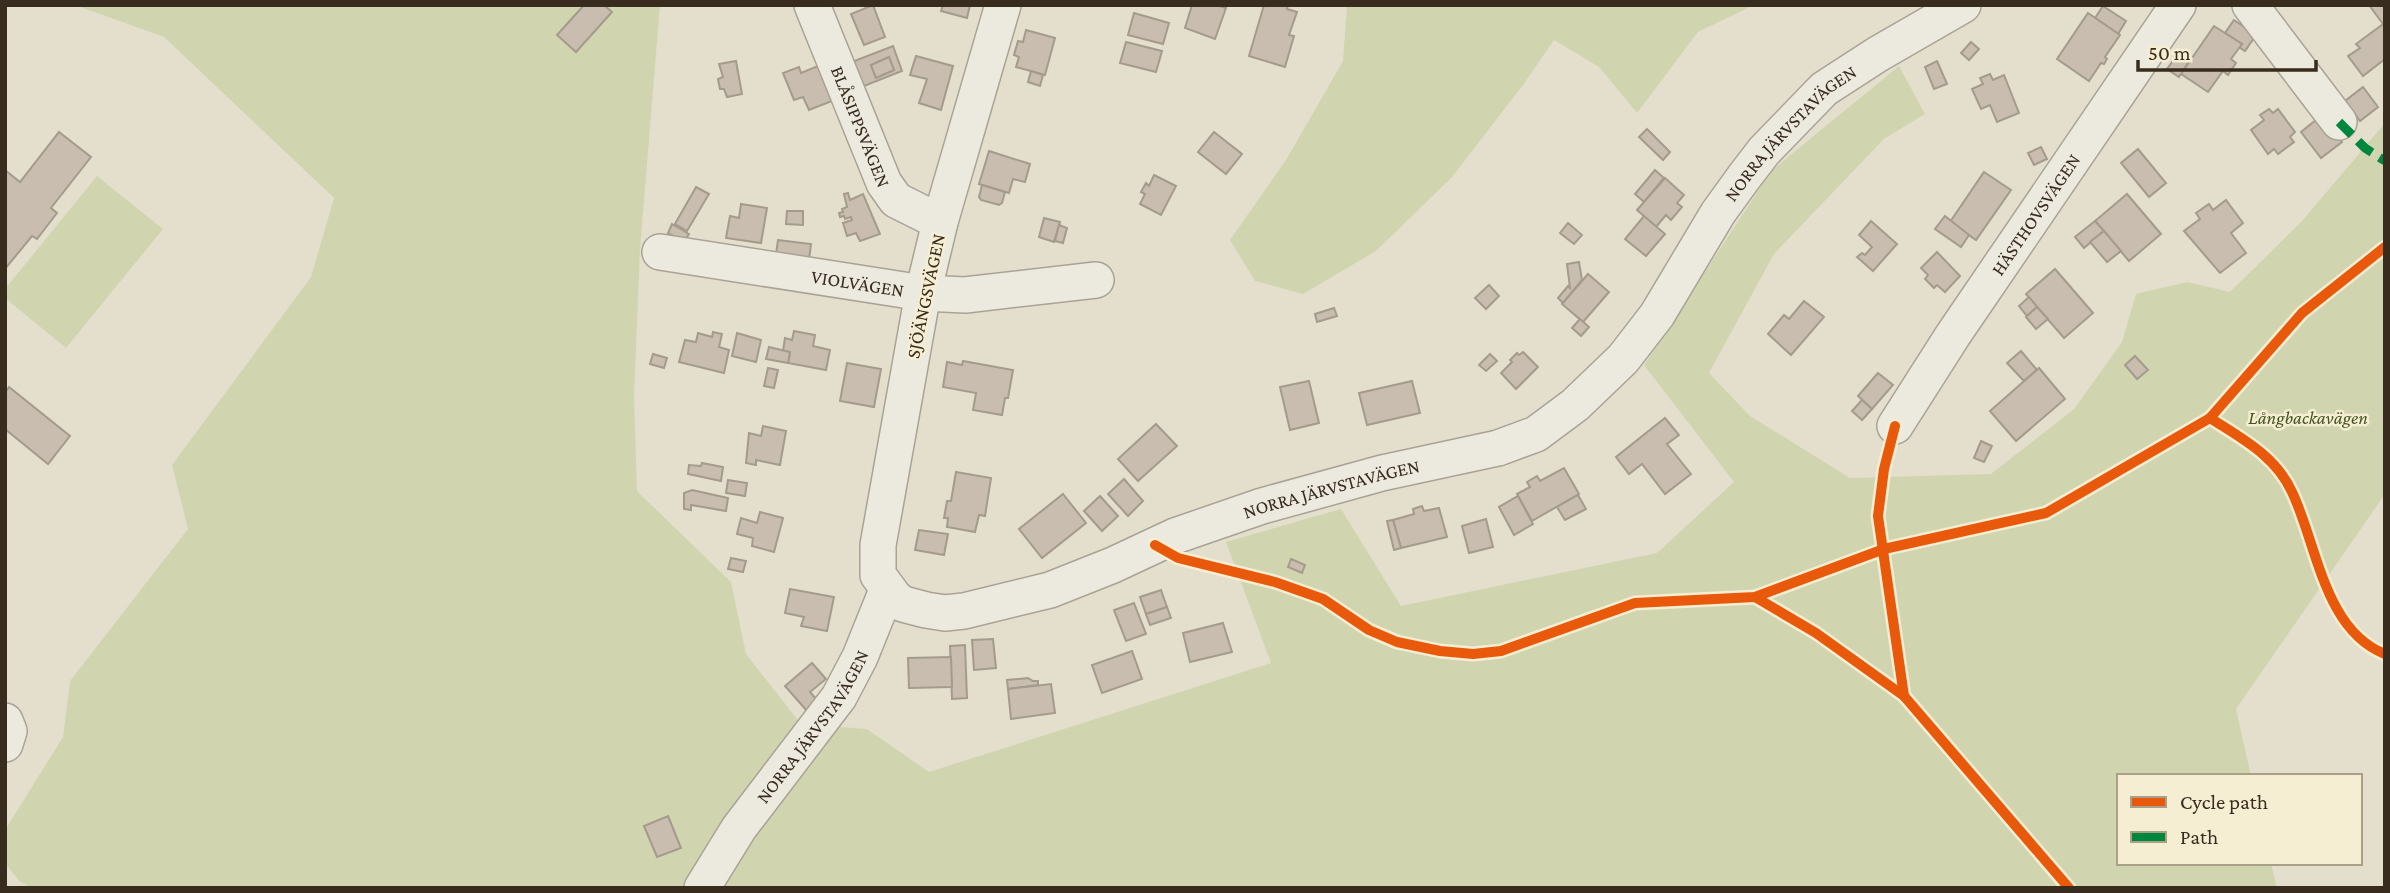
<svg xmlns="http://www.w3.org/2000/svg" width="2390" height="893" font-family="'Crimson Pro',serif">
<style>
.green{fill:#d1d5af}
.building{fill:#c8bdae;stroke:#a49b8c;stroke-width:2;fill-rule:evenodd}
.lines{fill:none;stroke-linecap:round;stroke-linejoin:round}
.minor-casing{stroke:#a9a395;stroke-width:38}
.minor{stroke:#ece9de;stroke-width:35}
.quiet{stroke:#00873e;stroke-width:9;stroke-dasharray:18 9;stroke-linecap:butt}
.cycleway-casing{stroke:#f6eed2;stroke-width:15}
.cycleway{stroke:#e8590c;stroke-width:10}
.labels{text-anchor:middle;stroke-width:5;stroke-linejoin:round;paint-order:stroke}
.street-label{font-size:19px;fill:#382c1e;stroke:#f6eed2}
.park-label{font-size:19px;font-style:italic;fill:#455524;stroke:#f6eed2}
</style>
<rect width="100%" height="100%" fill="#e4dfcd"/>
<g class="green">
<path d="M75 5H660L640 250 634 397 637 491 731 582 746 654 801 724 867 729 929 772 1271 663 1226 542 1341 509 1401 606 1657 553 1734 482 1644 365 1771 171 1899 66 1925 114 1884 139 1774 254 1709 373 1750 416 1850 478 1991 474 2074 409 2122 342 2136 294 2187 282 2230 292 2302 221 2385 123V494L2236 709 2251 776H2119V863H2271L2277 888H32L19 881 5 863V830L63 737 70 681 188 529 172 465 311 277 334 198 164 37Z"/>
<path d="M1347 5H1754L1698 32 1637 113 1599 67 1554 40 1523 85 1452 177 1376 251 1303 294 1255 281 1230 240 1286 160 1343 61Z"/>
<path d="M97 176 163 229 66 348 5 298V289Z"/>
</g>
<g class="building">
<path d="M584 5H604L612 12 576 52 557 35Z"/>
<path d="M873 5 885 37 864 45 851 14Z"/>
<path d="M943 5H970L967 18 941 11Z"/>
<path d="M1192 5H1216L1226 8 1215 39 1185 28Z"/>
<path d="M1264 5H1288L1287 9 1297 12 1289 35 1294 36 1285 67 1249 56Z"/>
<path d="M2369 5H2385V59L2363 76 2348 56 2360 48 2356 44 2383 24Z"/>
<path d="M2103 6 2126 21 2118 34 2095 18Z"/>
<path d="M1134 13 1169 23 1163 44 1128 35Z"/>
<path d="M2088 13 2120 35 2105 57 2107 59 2104 64 2101 63 2089 81 2057 59Z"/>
<path d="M2234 20 2256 35 2245 51 2239 47 2242 44 2225 33Z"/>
<path d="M2214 26 2242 44 2231 59 2236 63 2228 75 2223 71 2208 92 2181 74Z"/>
<path d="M1026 30 1055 38 1045 75 1016 67 1019 57 1014 55 1018 41 1023 42Z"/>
<path d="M1126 42 1162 51 1156 72 1120 63Z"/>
<path d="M1971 42 1979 49 1969 60 1961 53Z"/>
<path d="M893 46 902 71 859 88 849 63ZM889 57 894 70 876 78 871 65Z"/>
<path d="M2180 51 2191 58 2179 77 2167 69Z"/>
<path d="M916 56 953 66 941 110 919 103 927 79 910 75Z"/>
<path d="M889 57 894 70 876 78 871 65Z"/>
<path d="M736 61 742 94 727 97 724 89H720L718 79 723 77 719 64Z"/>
<path d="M1937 61 1947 84 1934 89 1925 67Z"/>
<path d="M818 66 832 101 809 110 803 97 794 100 783 73 799 67 801 73Z"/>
<path d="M1031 71 1043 75 1040 86 1028 82Z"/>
<path d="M1990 74 1993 80 2004 75 2019 113 1997 122 1990 105 1981 109 1972 89 1983 84 1980 78Z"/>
<path d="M2363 87 2378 107 2360 121 2345 101Z"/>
<path d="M2269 109 2273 113 2278 109 2295 132 2290 137 2294 142 2278 154 2274 149 2268 154 2251 130 2264 120 2260 115Z"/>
<path d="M2321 116 2342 142 2321 158 2301 132Z"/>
<path d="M1647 129 1670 152 1663 160 1639 137Z"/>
<path d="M59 132 91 157 51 208 57 213 37 239 32 236 5 269V170L20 182Z"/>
<path d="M1214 132 1242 154 1226 174 1198 152Z"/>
<path d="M2041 147 2047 159 2034 165 2028 153Z"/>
<path d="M2138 149 2166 183 2149 197 2121 163Z"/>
<path d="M989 151 1030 164 1025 182 1013 179 1009 193 979 184Z"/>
<path d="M1655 170 1664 178 1644 202 1635 194Z"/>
<path d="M1984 172 2011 190 1976 240 1950 222Z"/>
<path d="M1154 175 1176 186 1161 215 1140 204 1145 194 1141 192 1146 183 1149 186Z"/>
<path d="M1665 178 1684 195 1677 203 1682 207 1671 220 1666 215 1656 227 1637 210Z"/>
<path d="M982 185 1005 192 1002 203 999 205 981 200 979 197Z"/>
<path d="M696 187 709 194 687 231 675 224Z"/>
<path d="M848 193 850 200 863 194 880 234 860 241 856 233 847 236 843 223 852 220 851 217 845 219 844 216 840 217 839 213 843 212 842 209 847 207 844 194Z"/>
<path d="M2127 194 2161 234 2129 261 2095 221Z"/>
<path d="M2226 200 2243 223 2231 233 2246 253 2220 273 2184 231 2200 219 2196 213 2209 204 2213 210Z"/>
<path d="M741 204 767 208 761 243 726 238 730 216 739 218Z"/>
<path d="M787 211H803V225L786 224Z"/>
<path d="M1644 216 1665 234 1646 256 1625 239Z"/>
<path d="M1945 216 1969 235 1961 247 1935 229Z"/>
<path d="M1044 218 1060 222 1054 242 1039 237Z"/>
<path d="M1871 221 1897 244 1873 271 1857 257 1862 253 1865 255 1872 247 1859 235Z"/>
<path d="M2095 221 2104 231 2084 248 2075 237Z"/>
<path d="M1568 223 1582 235 1574 244 1560 233Z"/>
<path d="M672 224 689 234 684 242 668 233Z"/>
<path d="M1059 225 1067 228 1063 243 1055 241Z"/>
<path d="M2104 231 2121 251 2107 262 2090 242Z"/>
<path d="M778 240 811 244 809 260 776 254Z"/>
<path d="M1937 252 1960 276 1945 292 1937 285 1934 288 1925 279 1928 275 1921 268Z"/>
<path d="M1579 262 1582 280 1563 303 1558 298 1568 286 1570 288 1567 264Z"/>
<path d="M2055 269 2093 313 2064 338 2026 294Z"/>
<path d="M1588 274 1609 292 1583 322 1562 304Z"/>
<path d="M1489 285 1499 296 1486 309 1475 298Z"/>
<path d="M2029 297 2037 307 2027 316 2019 306Z"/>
<path d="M1804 301 1824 317 1791 355 1768 334 1784 315 1789 319Z"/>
<path d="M2037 307 2048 319 2036 329 2026 317Z"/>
<path d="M1334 308 1337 316 1317 322 1315 314Z"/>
<path d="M1580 319 1589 327 1581 336 1572 328Z"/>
<path d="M794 331 815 335 813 346 830 350 826 370 788 363 790 352 783 351 785 338 792 340Z"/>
<path d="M713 332 722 334 719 347 729 350 724 373 679 362 685 340 696 342 698 333 712 337Z"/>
<path d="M737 333 761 340 756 362 732 356Z"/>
<path d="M769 347 790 352 788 363 766 359Z"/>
<path d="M2021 351 2037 370 2024 381 2007 363Z"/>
<path d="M1523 352 1538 367 1516 389 1501 373 1512 362 1510 360 1517 353 1519 355Z"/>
<path d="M653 354 667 358 664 368 650 364Z"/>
<path d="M1490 354 1497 361 1486 371 1479 365Z"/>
<path d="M2135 356 2148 370 2137 379 2125 365Z"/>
<path d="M963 361 1013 370 1008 398H1005L1002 415 973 410 976 393 943 387 947 362 962 365Z"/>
<path d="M847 363 881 369 874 407 840 401Z"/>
<path d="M768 368 778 370 774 388 764 386Z"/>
<path d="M2039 368 2065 399 2016 441 1990 411Z"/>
<path d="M1878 373 1893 385 1872 409 1858 396Z"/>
<path d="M1309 381 1319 423 1290 430 1280 387Z"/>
<path d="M1412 381 1420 413 1367 425 1359 393Z"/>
<path d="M9 387 70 436 48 464 5 429V393Z"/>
<path d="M1862 400 1872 409 1862 420 1852 411Z"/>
<path d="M1665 418 1679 435 1667 444 1691 474 1665 494 1642 464 1629 474 1616 457Z"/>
<path d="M1156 424 1177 446 1138 481 1118 459Z"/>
<path d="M763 426 786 431 780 465 756 460V465L746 463 749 433 761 436Z"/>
<path d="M1981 441 1992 446 1984 462 1974 458Z"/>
<path d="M702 463 723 467 721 481 688 474 689 465 701 466Z"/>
<path d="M1564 468 1579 494 1532 521 1517 494 1530 487 1527 482 1537 476 1540 481Z"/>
<path d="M956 472 991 478 985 516 979 515 975 532 947 527 948 518H944L947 501H951Z"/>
<path d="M1124 479 1143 501 1128 516 1108 494Z"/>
<path d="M728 480 747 483 745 496 726 493Z"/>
<path d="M692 490 728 498 726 511 691 505V510L684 509V493Z"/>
<path d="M1063 494 1086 523 1042 558 1019 529Z"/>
<path d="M1578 495 1586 509 1565 520 1557 507Z"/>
<path d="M1100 496 1118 516 1102 531 1084 511Z"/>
<path d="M1518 496 1533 524 1514 535 1499 507Z"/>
<path d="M1422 506 1424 511 1439 508 1447 537 1401 548 1393 520 1414 514 1413 509Z"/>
<path d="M760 512 783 518 774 552 752 546 753 538 737 534 741 518 757 523Z"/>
<path d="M1486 519 1493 547 1469 553 1462 526Z"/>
<path d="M1393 520 1401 548 1394 550 1387 521Z"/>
<path d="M919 530 948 534 944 555 915 550Z"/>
<path d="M731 558 746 561 743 572 728 569Z"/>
<path d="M1291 559 1305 565 1302 573 1288 567Z"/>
<path d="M790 589 834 597 827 631 801 626 804 617 785 613Z"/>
<path d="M1161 590 1167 607 1146 614 1140 597Z"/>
<path d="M1134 603 1146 634 1126 641 1114 610Z"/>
<path d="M1167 607 1171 618 1150 625 1146 614Z"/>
<path d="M1223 623 1232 652 1190 662 1183 633Z"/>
<path d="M993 639 996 668 974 670 972 640Z"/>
<path d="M965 645 967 698 952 699 950 646Z"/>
<path d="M1132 651 1142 679 1102 693 1092 665Z"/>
<path d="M951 657 952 687 909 688 908 658Z"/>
<path d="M812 663 826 679 810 692 818 701 807 711 785 686Z"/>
<path d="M1028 678 1033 681H1038V685L1008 689 1007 680Z"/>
<path d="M1051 684 1055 713 1011 719 1008 689Z"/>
<path d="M668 816 681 848 657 857 644 826Z"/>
</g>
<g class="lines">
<defs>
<g id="minor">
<path id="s1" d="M812 5 884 183 896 200 940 222"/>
<path id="s2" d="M1003 5 940 222 923 293 878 545V575L895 598 903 604 926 610 945 613 964 611 1050 590 1113 565 1175 536 1262 506 1382 473 1498 448 1536 434 1575 405 1623 359 1657 315 1718 213 1744 177 1764 151 1824 89 1878 54 1963 5"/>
<path d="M2250 5 2339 122"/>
<path id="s3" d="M660 252 923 293 965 295 1096 280"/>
<path id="s4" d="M1895 426 1953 335 2178 5"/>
<path d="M5 721 9 731 5 744"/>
<path id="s5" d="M702 888 739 828 839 697 860 657 887 590"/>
</g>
</defs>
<use href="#minor" class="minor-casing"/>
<use href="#minor" class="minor"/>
<path class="quiet" d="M2339 122 2365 148 2385 161"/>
<defs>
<g id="cycleway">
<path d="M2210 418C2241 438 2276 456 2292 492 2317 544 2324 630 2385 654"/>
<path d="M1895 426 1884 469 1878 516 1904 696"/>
<path d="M1155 545 1178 558 1275 582 1323 599 1369 630 1397 642 1440 651 1473 654 1501 651 1635 603 1755 597 1884 549 2046 513 2210 418 2302 313 2385 247"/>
<path d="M1755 597 1816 633 1904 696 2069 888"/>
</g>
</defs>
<use href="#cycleway" class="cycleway-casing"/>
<use href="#cycleway" class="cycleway"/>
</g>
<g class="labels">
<g class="street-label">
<text dy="7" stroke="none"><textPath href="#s1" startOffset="131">BLÅSIPPSVÄGEN</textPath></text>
<text dy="7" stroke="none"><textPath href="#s2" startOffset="1684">NORRA JÄRVSTAVÄGEN</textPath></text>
<text dy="7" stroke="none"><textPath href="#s4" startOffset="254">HÄSTHOVSVÄGEN</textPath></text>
<text dy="7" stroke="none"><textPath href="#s3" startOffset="200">VIOLVÄGEN</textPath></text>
<text transform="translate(925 296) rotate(-78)" y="7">SJÖÄNGSVÄGEN</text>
<text dy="7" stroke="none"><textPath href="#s2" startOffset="1074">NORRA JÄRVSTAVÄGEN</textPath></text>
<text dy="7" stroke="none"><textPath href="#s5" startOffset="196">NORRA JÄRVSTAVÄGEN</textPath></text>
</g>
<g class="park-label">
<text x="2308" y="424">Långbackavägen</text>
</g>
</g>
<rect width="2390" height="893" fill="none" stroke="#382c1e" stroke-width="14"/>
<rect x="2117" y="774" width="245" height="91" fill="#f6eed2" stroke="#aaa08a" stroke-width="2"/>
<rect x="2131" y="797" width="35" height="10" fill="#e8590c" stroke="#aaa08a" stroke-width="2"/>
<text x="2180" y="809" font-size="21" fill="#382c1e">Cycle path</text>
<rect x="2131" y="832" width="35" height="10" fill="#00873e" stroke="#aaa08a" stroke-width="2"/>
<text x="2180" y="844" font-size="21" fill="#382c1e">Path</text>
<path d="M2138 60v10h178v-10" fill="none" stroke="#382c1e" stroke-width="3.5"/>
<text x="2148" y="60" font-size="21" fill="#382c1e" stroke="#f6eed2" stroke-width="5" paint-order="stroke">50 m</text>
</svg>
